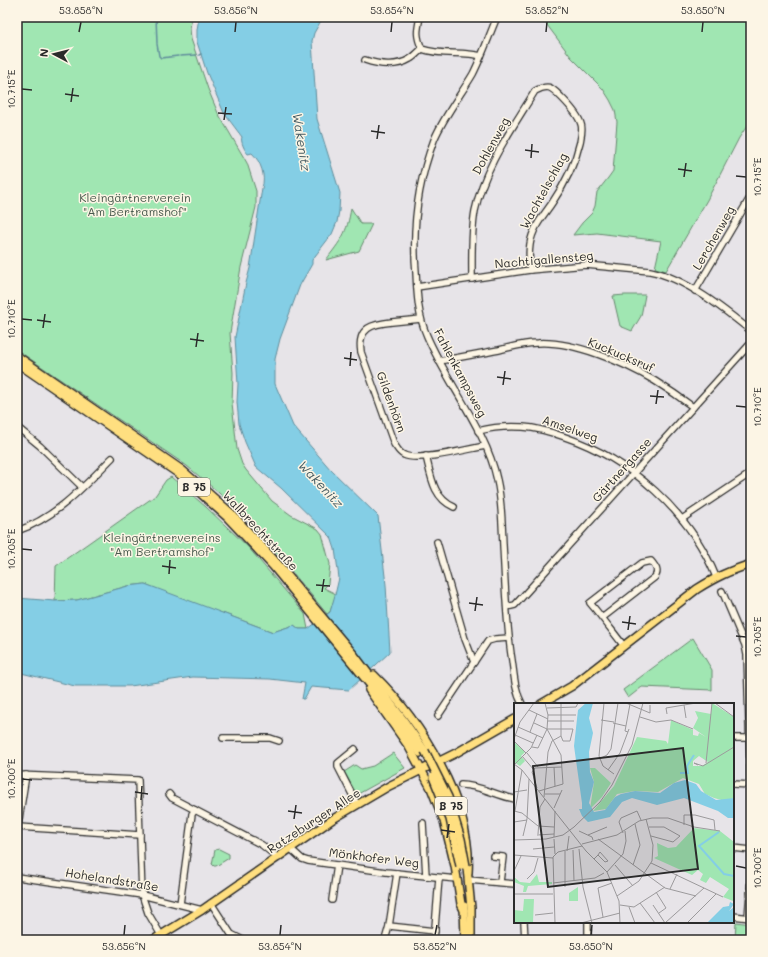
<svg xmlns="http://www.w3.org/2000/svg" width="768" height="957" font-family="Mali,sans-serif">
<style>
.green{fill:#a0e6b2;stroke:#66886e}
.water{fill:#84cee5;stroke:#608d9b}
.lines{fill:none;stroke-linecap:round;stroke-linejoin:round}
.stream{stroke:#608d9b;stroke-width:1.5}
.minor-casing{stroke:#2b2b2b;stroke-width:8}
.major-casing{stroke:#2b2b2b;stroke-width:10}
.minor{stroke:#fcf5e5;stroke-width:5.5}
.major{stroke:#ffdf80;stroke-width:7}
.major-bridge-casing{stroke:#2b2b2b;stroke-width:10;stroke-linecap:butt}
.major-bridge{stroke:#ffdf80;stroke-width:7}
.ticks{fill:none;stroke:#2b2b2b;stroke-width:1.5}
.labels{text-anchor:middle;stroke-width:3;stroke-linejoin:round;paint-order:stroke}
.shield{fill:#fcf5e5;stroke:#6a6863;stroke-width:1}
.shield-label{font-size:11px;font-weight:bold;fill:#2b2b2b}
.street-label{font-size:12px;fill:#2b2b2b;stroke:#fcf5e5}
.park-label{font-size:12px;fill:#485a4d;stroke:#fcf5e5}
.water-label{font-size:13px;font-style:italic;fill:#465c63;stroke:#fcf5e5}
.inset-river{fill:none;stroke:#84cee5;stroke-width:2}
.inset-road{fill:none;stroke:#9c9a9c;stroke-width:1}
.view{fill:#2b2b2b;fill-opacity:0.15;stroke:#2b2b2b;stroke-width:2}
.inset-edge{fill:none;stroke:#2b2b2b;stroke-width:2}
.neatline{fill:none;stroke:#2b2b2b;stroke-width:1.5}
.ticks-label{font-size:10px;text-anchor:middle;fill:#2b2b2b}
</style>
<rect width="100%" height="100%" fill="#e7e4e8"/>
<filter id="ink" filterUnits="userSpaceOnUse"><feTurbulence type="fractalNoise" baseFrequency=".025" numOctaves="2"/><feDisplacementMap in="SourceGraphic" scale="8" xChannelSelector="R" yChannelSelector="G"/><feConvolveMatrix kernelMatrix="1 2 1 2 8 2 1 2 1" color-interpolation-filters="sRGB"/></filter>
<g filter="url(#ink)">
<g class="green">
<path d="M17 17H192L190 28 191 39 208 89 218 113 247 163 256 191V207L241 267 230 333 233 373 232 403 237 449 242 464 246 470 272 501 291 515 318 529 322 534 330 564 328 584 324 588 336 594 330 612 327 614 259 532 219 493 187 466 17 350Z"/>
<path d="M541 17H751V120L739 138 707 200 666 271 655 268 661 241 597 233 573 235 582 223 592 213 595 206 597 192 608 178 613 171 617 122 615 110 610 100 603 89 571 57Z"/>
<path d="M351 208 361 224H372L359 251 326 260C341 240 347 234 351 208Z"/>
<path d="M625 295H645L641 316 632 331 620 326 613 296Z"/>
<path d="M171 477 206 507 248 547 305 614 308 629H299L294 625 273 632 225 614 200 607 145 584 128 586 77 600 55 601 56 566 155 496 166 480Z"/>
<path d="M693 638 712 670V690L642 687 628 698 623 690Z"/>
<path d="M393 753 405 768 358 794 357 793H356L344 772 355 765 361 769 373 766Z"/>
<path d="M219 849 229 854V858L216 866H214L212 864 215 850Z"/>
<path d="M736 922 751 924 749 940H735Z"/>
</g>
<path class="water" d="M199 17H323L314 33 312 41 317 119 340 193 339 211 337 222 332 234 312 260V264L300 285 280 339 275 359V384L293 426 331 470 378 516 386 585 390 652 349 690 311 687 304 699H302L305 683 270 679 193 677 130 686H75L17 672V598L55 601 77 600 128 586 145 584 273 632 294 625 299 629H308L330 612 335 595 339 578 335 549 331 537 281 488 256 467 245 442 239 424 237 402 238 384 235 337 246 283 250 268 262 188C266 176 261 162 252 153L248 154C245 151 240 141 242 137L224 113 207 73 197 42V30Z"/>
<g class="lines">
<g class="stream">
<path d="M156 17 157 43"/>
<path d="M157 44 159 56 161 58 178 56"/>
<path d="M199 55 201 54"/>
<path d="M180 56 196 55"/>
</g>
<defs>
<g id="minor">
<path d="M420 17C417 31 416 36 422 49 440 56 462 51 481 56"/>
<path d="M497 17C489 36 482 56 473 74 460 96 444 116 434 140 418 182 412 227 416 272 417 294 418 316 427 336 447 383 487 431 497 480 502 501 502 524 503 545 505 582 506 618 511 654 514 671 514 689 522 704"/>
<path d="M365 60C379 65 397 67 410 59 414 57 418 52 422 49"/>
<path d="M472 279C472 256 471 233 475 211 484 167 512 129 535 91 549 84 551 87 561 97 568 104 578 114 581 124 583 129 581 137 580 142 575 164 565 184 552 203 546 212 538 221 534 231 528 244 529 256 530 270"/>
<path d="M417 287 530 270 586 265 650 271C685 278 724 309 751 331"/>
<path d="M695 291 751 196"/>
<path d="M421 319C412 320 402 321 392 322 373 324 357 327 361 352L394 444C397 448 399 453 404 455 418 462 468 449 485 446"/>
<path d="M439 361C459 357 479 354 499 350 512 347 524 343 538 343 574 341 625 363 655 381 668 389 681 398 693 407"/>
<path d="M17 427 40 446 82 487"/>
<path d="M478 431C493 427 508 426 523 427 537 428 551 432 565 437 630 459 690 512 716 577"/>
<path d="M426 456C431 476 433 498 454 507"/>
<path d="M682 519 751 473"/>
<path d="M17 531C56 518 84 486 112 458"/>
<path d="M437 542 465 639 474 662"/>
<path d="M722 591 745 645 747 655 751 796"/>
<path d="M507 607 515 605 751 343"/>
<path d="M602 618 655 577C659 571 656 567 651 561L642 563 590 603C602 617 613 632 624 646"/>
<path d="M438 716 488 641 495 639 509 638"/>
<path d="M223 738H270L279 741"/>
<path d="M733 738H751"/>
<path d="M355 749 338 763V767L357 804"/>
<path d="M17 775 138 780 142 895 148 913 161 935"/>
<path d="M733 784 751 785"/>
<path d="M461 785C480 785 497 796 515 799"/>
<path d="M169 794 172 798 262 845 278 858"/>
<path d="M423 823 426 876"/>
<path d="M18 827 140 835"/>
<path d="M17 832 26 775"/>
<path d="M733 848 751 850"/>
<path d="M291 849 302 859 308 861 386 872 457 879"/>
<path d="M493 856 503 857 500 882"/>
<path d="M17 877 142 895 202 910"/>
<path d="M468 880 515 884"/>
<path d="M332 900 337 865"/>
<path d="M211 903 231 934 243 940"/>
<path d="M180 904 192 814 195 810"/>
<path d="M733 916 751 918"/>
<path d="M748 918 751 876"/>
<path d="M524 922 525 940"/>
<path d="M389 926 435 931"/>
<path d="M385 940 389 926 397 873"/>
<path d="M434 940 439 878"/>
<path d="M588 940V922"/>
</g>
<g id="major">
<path d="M17 356 182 470 232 514 277 563 355 656 402 718 425 751"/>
<path d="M17 363 179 474 228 518 273 566 381 698 398 721 420 753"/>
<path d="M374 675C421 721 473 804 468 873"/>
<path d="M369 690 409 747 431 788 444 821 455 866 461 904 464 910"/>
<path d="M541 704 572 686 697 589C716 577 729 571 751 564"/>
<path d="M467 868 471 908V940"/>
<path d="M464 906 465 940"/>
<path d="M153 940 202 910 333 819 389 786 456 753 515 719"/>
</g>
</defs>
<use href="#minor" class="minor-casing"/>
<use href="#major" class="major-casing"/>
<use href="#minor" class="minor"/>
<use href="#major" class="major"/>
<defs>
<g id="major-bridge">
<path d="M425 751 448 797 461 839 466 866"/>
<path d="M433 777 450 819 460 866"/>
</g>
</defs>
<use href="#major-bridge" class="major-bridge-casing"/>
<use href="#major-bridge" class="major-bridge"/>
</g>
</g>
<path class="ticks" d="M79 32 81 22M235 32 236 22M391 32 392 22M546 32 547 22M702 32 703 22M22 89 32 90M65 94 79 96M71 102 73 88M218 113 232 114M224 120 226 107M371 131 385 133M377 139 379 125M525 150 539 152M531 158 532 144M678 169 692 171M736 176 746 177M684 177 686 163M22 319 32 320M37 320 51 322M43 328 45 314M190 339 204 341M196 347 198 333M344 358 357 360M350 366 351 352M497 377 511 379M503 385 505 371M650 396 664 397M656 404 658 390M736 406 746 407M22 549 32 550M162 566 176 568M169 574 170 560M316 585 330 586M322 592 324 579M469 603 483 605M475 611 477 597M622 622 636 624M628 630 630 616M736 636 746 637M22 779 32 780M135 792 148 794M141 800 142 786M288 811 302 813M294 819 296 805M441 830 455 832M447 838 449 824M736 866 746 868M124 935 125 925M280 935 281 925M435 935 437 925M591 935 592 925"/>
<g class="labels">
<g class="shield">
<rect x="178" y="478" width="32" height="18" rx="3"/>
<rect x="435" y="797" width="32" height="18" rx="3"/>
</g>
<g class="shield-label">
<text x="194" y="491">B 75</text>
<text x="451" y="810">B 75</text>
</g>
<g class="street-label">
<text transform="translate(491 146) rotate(-61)" y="4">Dohlenweg</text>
<text transform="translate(544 191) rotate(-61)" y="4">Wachtelschlag</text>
<text transform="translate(714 238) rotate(-60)" y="4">Lerchenweg</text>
<text transform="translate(544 260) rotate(-5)" y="4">Nachtigallensteg</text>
<text transform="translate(621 355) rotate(23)" y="4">Kuckucksruf</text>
<text transform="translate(460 373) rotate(62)" y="4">Fahlenkampsweg</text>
<text transform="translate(391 402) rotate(70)" y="4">Gildenhörn</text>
<text transform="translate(570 429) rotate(19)" y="4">Amselweg</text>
<text transform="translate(622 470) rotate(-48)" y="4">Gärtnergasse</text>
<text transform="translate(260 531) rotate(47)" y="4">Wallbrechtstraße</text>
<text transform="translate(314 821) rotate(-33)" y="4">Ratzeburger Allee</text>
<text transform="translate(374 858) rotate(7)" y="4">Mönkhofer Weg</text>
<text transform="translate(112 880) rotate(9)" y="4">Hohelandstraße</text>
</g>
<g class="park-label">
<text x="135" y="202">Kleingärtnerverein<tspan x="135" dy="14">"Am Bertramshof"</tspan></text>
<text x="162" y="542">Kleingärtnervereins<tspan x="162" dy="14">"Am Bertramshof"</tspan></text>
</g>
<g class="water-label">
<text transform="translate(302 142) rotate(81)" y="5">Wakenitz</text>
<text transform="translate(321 484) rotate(47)" y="5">Wakenitz</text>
</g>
</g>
<g transform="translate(514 703)">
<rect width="220" height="220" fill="#e7e4e8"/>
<path d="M198 0 220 14V95L211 98 200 95 191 91 185 81 169 75 144 89 121 88 103 91 92 106 79 108 100 83 123 34 152 38 154 41 157 17 179 27V32L184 33 185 30 192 34 179 25 184 15 181 8 197 11ZM185 53 194 59 188 63H179V58ZM0 39 11 49 7 53 11 58 6 63 0 59ZM76 65H81L97 80 88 94 76 106 80 79ZM180 125 206 128 220 139 219 198 209 194 215 186 196 174 192 180 186 177 189 171 184 167 178 172 140 155 144 153 143 140 154 145 162 144ZM23 171 25 179H38V181L14 183 12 189H9L10 183 0 179V174L6 179 16 180ZM64 184V198H55V190ZM10 196H20L19 219 0 220V207L9 208Z" fill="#a0e6b2" fill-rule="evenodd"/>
<path d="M72 0H79L75 15 79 30 75 49 76 69 80 79 75 100 80 109 91 107 101 94 107 91 121 88 146 90 160 80 171 77 182 81 187 88 202 97 220 95V115H214L204 108 170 95 143 102 118 95 108 99 96 114 74 119 68 113 65 106H68V100L60 43 64 7ZM216 199 220 201 215 208 220 204V220H193L209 204 215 203Z" fill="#84cee5"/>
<path class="inset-river" d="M173 63 180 52M166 70H174L173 63M205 129 185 143 210 171 220 173"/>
<path class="inset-road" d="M90 0 85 53 89 63 100 71M112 0 136 10V2M201 0 220 14M170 2 172 15M33 5 62 4 64 0M15 7 34 16M153 11 152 5 182 0M34 12H62M126 14 142 19 157 17 179 26M87 17 100 19M34 18H60M20 20 33 26H59L56 38H49L47 33M99 20 112 23M4 24 29 35M16 29 23 11M114 29 111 28 116 1M1 32 19 40M0 36 6 19 20 0M0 38 12 50M18 44 24 45 33 26M13 50 24 64M8 53 20 67M85 56 93 52 97 46 104 0M192 60 198 0M0 61 8 67 72 148 93 169 105 198 106 220M1 61 17 45 23 32M184 62 180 60 189 63 220 44M40 64 41 83M94 67 106 50 115 26M23 85 18 69 21 65 48 64M25 88 49 81 47 52 33 26 34 12 31 0M0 89 13 87M31 91H46M30 94 34 49 38 38 47 33V0M40 105 48 87M0 108 8 110 24 123 40 124M1 108 8 67M0 119 13 117M170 122V112H181L200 117 201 127M135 124H150L166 133 159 139 137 133M65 128 78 134 79 137M109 130 105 119 107 115 123 108 127 117M24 131 26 104 31 96M23 132 40 131M74 132 93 124M9 133 13 116 15 76M40 134 41 108M40 136 41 151M84 136 151 185 182 193M0 137 32 136 49 132 60 124 86 99 98 82 118 42 129 0M68 141 103 132 125 118 138 115H154L180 124 206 128M19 146 40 144M65 146 69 184 78 220M59 147 60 178M51 148V184M53 148 55 133M0 152 39 155M80 156 84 152 86 149 94 158 91 159 84 152M137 160 209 194M101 162 119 183M119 162 126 142 121 121M0 168 7 153M93 169 109 151 112 138 111 128M13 176 20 169 24 155M39 180 81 175 90 170M156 186 163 171M142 189 152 205 145 210M0 191H39M103 193 125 178 138 158 139 142 132 116M126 200 141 220M106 202 120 204 151 184M139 202 151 220M115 204 121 220M21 212 39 210M89 214 84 185 98 180M41 220 39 154 44 149 68 143M67 220 106 210M151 220 190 185M173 220 202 191"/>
<path class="view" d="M169 45 184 166 34 184 19 63Z"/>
<rect width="220" height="220" class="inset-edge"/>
</g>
<rect width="768" height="957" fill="none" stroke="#fcf5e5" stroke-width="44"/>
<g transform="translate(54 54) rotate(277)" stroke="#fcf5e5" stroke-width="3" paint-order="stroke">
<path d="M0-3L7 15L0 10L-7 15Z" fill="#2b2b2b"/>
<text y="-6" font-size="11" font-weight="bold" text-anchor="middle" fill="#2b2b2b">N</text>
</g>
<rect x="22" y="22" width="724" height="913" class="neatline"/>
<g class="ticks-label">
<text x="81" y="14">53.858°N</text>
<text x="236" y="14">53.856°N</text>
<text x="392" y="14">53.854°N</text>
<text x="547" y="14">53.852°N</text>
<text x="703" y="14">53.850°N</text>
<text transform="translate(11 89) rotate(-90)" y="4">10.715°E</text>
<text transform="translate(757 177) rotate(-90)" y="4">10.715°E</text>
<text transform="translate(11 319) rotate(-90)" y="4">10.710°E</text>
<text transform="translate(757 407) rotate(-90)" y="4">10.710°E</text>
<text transform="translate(11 549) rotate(-90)" y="4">10.705°E</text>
<text transform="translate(757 637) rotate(-90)" y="4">10.705°E</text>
<text transform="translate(11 779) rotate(-90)" y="4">10.700°E</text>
<text transform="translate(757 868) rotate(-90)" y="4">10.700°E</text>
<text x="124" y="950">53.856°N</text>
<text x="280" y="950">53.854°N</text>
<text x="435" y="950">53.852°N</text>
<text x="591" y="950">53.850°N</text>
</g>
</svg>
